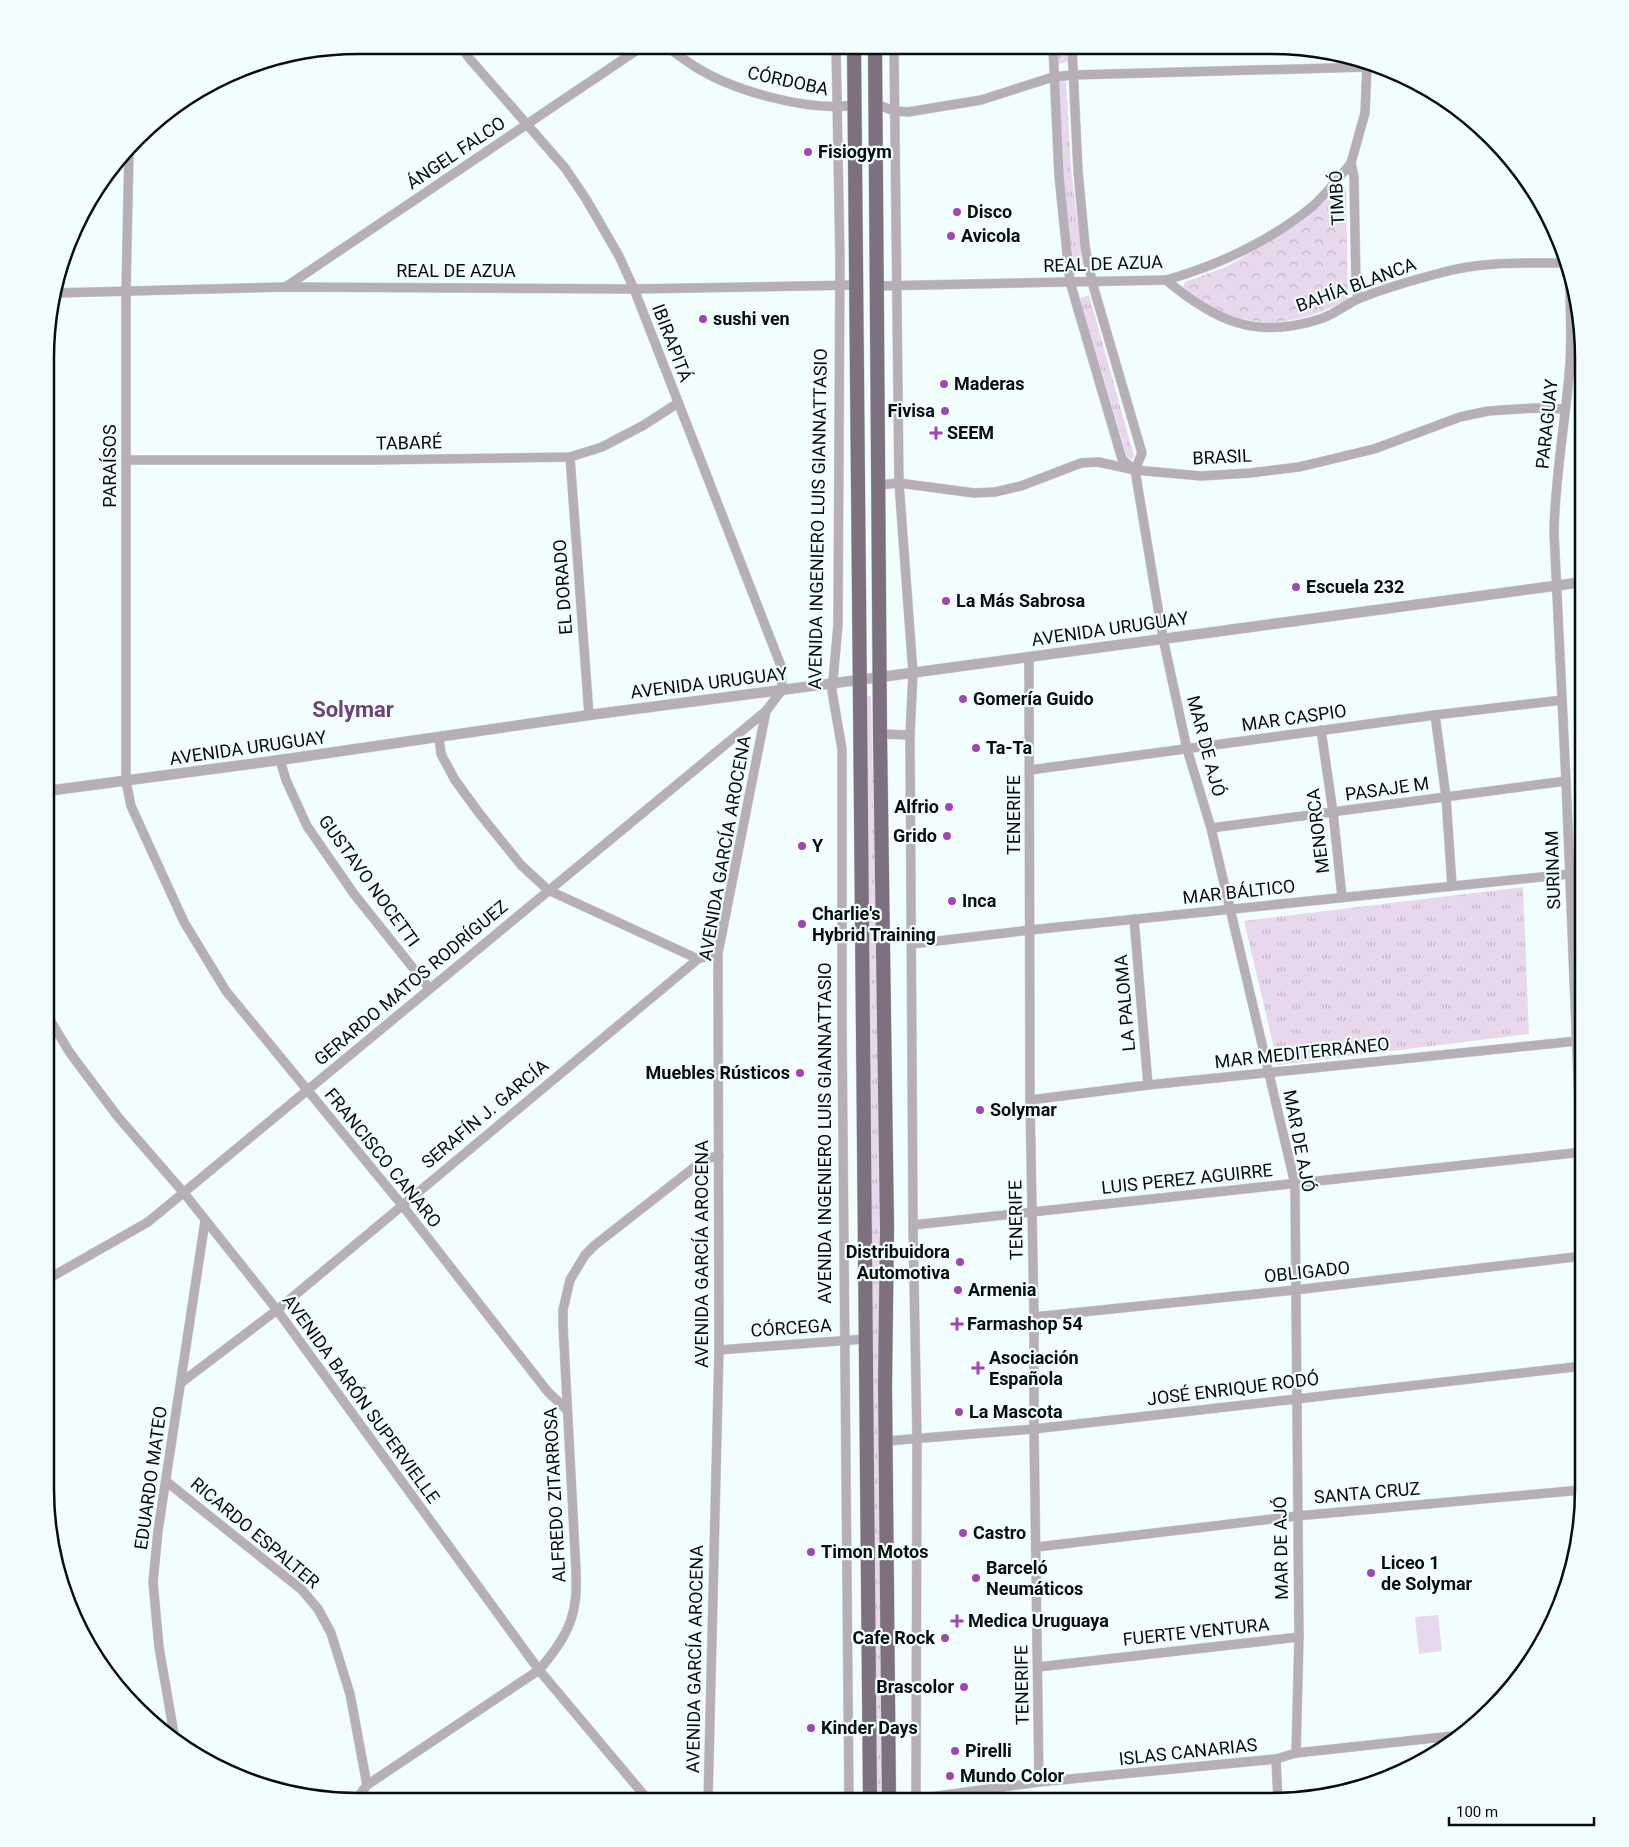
<svg xmlns="http://www.w3.org/2000/svg" width="1629" height="1847" font-family="Roboto,sans-serif">
<style>
.grass{fill:url(#grass-tufts)}
.forest{fill:url(#forest-crowns)}
.pitch{fill:#e9d7ee}
.lines{fill:none;stroke-linecap:round;stroke-linejoin:round}
.minor-casing{stroke:#ccd8d7;stroke-width:10}
.tertiary-casing{stroke:#ccd8d7;stroke-width:11}
.primary-casing{stroke:#ccd8d7;stroke-width:15}
.minor{stroke:#b6afb8;stroke-width:9}
.tertiary{stroke:#b6afb8;stroke-width:10}
.primary{stroke:#7d7180;stroke-width:14}
.poi-dot{fill:#9e47b4;stroke:#f2fefd;stroke-width:2}
.labels{text-anchor:middle;stroke-width:4.5;stroke-linejoin:round;paint-order:stroke}
.street-label{font-size:18px;fill:#050f0e;stroke:#f2fefd}
.poi-label{font-size:18px;font-weight:bold;fill:#050f0e;stroke:#f2fefd;text-anchor:start}
.district-label{font-size:22px;font-weight:bold;fill:#6e4279;stroke:#f2fefd}
.rim{fill:none;stroke:#050f0e;stroke-width:2.5}
</style>
<defs>
<pattern id="grass-tufts" width="24" height="20" patternUnits="userSpaceOnUse" patternTransform="scale(1.25)"><rect width="24" height="20" fill="#e9d7ee"/><path d="M3 7l-1-3M5 7V3M7 7l1-3M15 17l-1-3M17 17v-4M19 17l1-3" fill="none" stroke="#c6b7cb"/></pattern>
<pattern id="forest-crowns" width="20" height="18" patternUnits="userSpaceOnUse" patternTransform="scale(1.25)"><rect width="20" height="18" fill="#e9d7ee"/><path d="M2 6a3 3 0 1 1 6 0M12 15a3 3 0 1 1 6 0" fill="none" stroke="#c6b7cb"/></pattern>
</defs>
<rect width="100%" height="100%" fill="#f2fefd"/>
<g class="grass">
<path d="M1056 47H1067L1068 61 1057 65Z"/>
<path d="M1066 81 1071 169 1083 265 1074 268 1063 172 1057 82Z"/>
<path d="M1089 295 1134 456 1132 460 1127 456 1080 298Z"/>
<path d="M865 696H871L877 959 884 1801H875Z"/>
<path d="M1523 887 1529 1034 1278 1065 1244 921Z"/>
</g>
<path class="forest" d="M1342 184 1346 188 1348 301C1332 307 1317 314 1301 318 1256 330 1219 315 1182 290L1185 282 1226 267 1298 224 1331 197Z"/>
<path class="pitch" d="M1438 1615 1442 1651 1419 1654 1415 1617Z"/>
<g class="lines">
<defs>
<g id="minor">
<path d="M666 46C675 53 685 60 694 66 733 91 809 112 854 105"/>
<path d="M836 46 840 260 838 625 832 691 842 749V1029L849 1801"/>
<path d="M894 46 899 483 913 673 910 735 913 1225 917 1438 916 1801"/>
<path d="M1053 47 1059 176 1070 282 1122 459 1133 469"/>
<path d="M1072 47 1078 171 1085 246 1092 282 1142 453 1135 470 1163 638 1187 749 1211 828 1295 1184 1299 1637 1296 1753"/>
<path d="M876 104 894 111 908 112 981 100 1053 77 1073 75 1367 67"/>
<path d="M129 150 126 292V781L131 806 184 922 226 991 402 1205 548 1392 567 1410"/>
<path d="M1569 266C1570 298 1572 331 1570 363 1566 419 1555 475 1554 532L1566 781 1581 1152"/>
<path d="M1166 280C1215 321 1256 340 1320 319 1334 315 1346 304 1360 298 1386 288 1413 280 1440 273 1482 261 1525 263 1569 263"/>
<path d="M287 286 643 46"/>
<path d="M877 286 1166 280C1217 266 1272 240 1313 206 1327 193 1339 178 1351 163"/>
<path d="M56 293 286 287 634 289 857 285"/>
<path d="M1358 299 1356 285 1354 177 1351 163 1365 113 1367 66"/>
<path d="M570 457 589 715"/>
<path d="M126 460H371L570 457 602 447 644 425 678 403"/>
<path d="M879 485 899 483 974 493 995 492 1021 486 1081 463 1098 462 1135 470 1201 476 1250 473 1299 467 1374 449 1460 417 1488 411 1535 408 1565 409"/>
<path d="M1029 657 1030 1100 1034 1317V1429L1039 1782"/>
<path d="M1435 715 1446 797 1452 886"/>
<path d="M1321 730 1333 812 1342 897"/>
<path d="M880 734 910 735"/>
<path d="M439 737 441 754 455 780 479 813 521 865 548 890 698 959"/>
<path d="M280 760 286 780 307 826 354 894 429 988"/>
<path d="M1030 770 1435 715 1562 700"/>
<path d="M1211 828 1566 781"/>
<path d="M1134 919 1148 1085"/>
<path d="M912 944 1030 930 1570 874"/>
<path d="M47 1015 70 1053 118 1117 184 1193 277 1310 539 1670 649 1801"/>
<path d="M1030 1100 1148 1085 1577 1041"/>
<path d="M913 1225 1583 1152"/>
<path d="M46 1280 148 1222 766 711 782 690 781 666 634 289 619 256 586 199 565 168 469 58 460 45"/>
<path d="M1034 1317 1295 1290 1583 1256"/>
<path d="M719 1350 865 1339"/>
<path d="M1580 1367 1581 1524"/>
<path d="M182 1382 277 1310 698 959 718 953"/>
<path d="M887 1441 1034 1429 1583 1366"/>
<path d="M167 1482 302 1590 318 1609 331 1633 350 1694 367 1785"/>
<path d="M1037 1547 1297 1516 1581 1490"/>
<path d="M1038 1667 1299 1637"/>
<path d="M175 1740 159 1647 153 1582 158 1531 205 1221"/>
<path d="M1276 1759 1278 1801"/>
<path d="M916 1799 1039 1782 1276 1759 1296 1753 1462 1735"/>
<path d="M355 1801 367 1785 539 1670C556 1650 572 1629 575 1602 577 1592 576 1581 576 1571L563 1325V1310L570 1280 585 1255 595 1245 705 1159 719 1156"/>
<path d="M708 1801 719 1350 718 953 766 711"/>
</g>
<path id="tertiary" d="M47 791 280 760 589 715 881 677 1583 582"/>
<g id="primary">
<path d="M854 46 870 1801"/>
<path d="M875 46 880 734 887 1228 885 1385 889 1801"/>
</g>
</defs>
<use href="#minor" class="minor-casing"/>
<use href="#tertiary" class="tertiary-casing"/>
<use href="#primary" class="primary-casing"/>
<use href="#minor" class="minor"/>
<use href="#tertiary" class="tertiary"/>
<use href="#primary" class="primary"/>
</g>
<g class="poi-dot">
<circle cx="808" cy="152" r="5"/>
<circle cx="957" cy="212" r="5"/>
<circle cx="951" cy="236" r="5"/>
<circle cx="703" cy="319" r="5"/>
<circle cx="944" cy="384" r="5"/>
<circle cx="945" cy="411" r="5"/>
<path d="M933.5 425.5h5v5h5v5h-5v5h-5v-5h-5v-5h5z"/>
<circle cx="1296" cy="587" r="5"/>
<circle cx="946" cy="601" r="5"/>
<circle cx="963" cy="699" r="5"/>
<circle cx="976" cy="748" r="5"/>
<circle cx="949" cy="807" r="5"/>
<circle cx="947" cy="836" r="5"/>
<circle cx="802" cy="846" r="5"/>
<circle cx="952" cy="901" r="5"/>
<circle cx="802" cy="924" r="5"/>
<circle cx="800" cy="1073" r="5"/>
<circle cx="980" cy="1110" r="5"/>
<circle cx="960" cy="1262" r="5"/>
<circle cx="958" cy="1290" r="5"/>
<path d="M954.5 1316.5h5v5h5v5h-5v5h-5v-5h-5v-5h5z"/>
<path d="M975.5 1360.5h5v5h5v5h-5v5h-5v-5h-5v-5h5z"/>
<circle cx="959" cy="1412" r="5"/>
<circle cx="963" cy="1533" r="5"/>
<circle cx="811" cy="1552" r="5"/>
<circle cx="1371" cy="1573" r="5"/>
<circle cx="976" cy="1578" r="5"/>
<path d="M954.5 1613.5h5v5h5v5h-5v5h-5v-5h-5v-5h5z"/>
<circle cx="945" cy="1638" r="5"/>
<circle cx="964" cy="1687" r="5"/>
<circle cx="811" cy="1728" r="5"/>
<circle cx="955" cy="1751" r="5"/>
<circle cx="950" cy="1776" r="5"/>
</g>
<g class="labels">
<g class="street-label">
<text transform="translate(788 81) rotate(12)" y="6">CÓRDOBA</text>
<text transform="translate(456 153) rotate(-34)" y="6">ÁNGEL FALCO</text>
<text transform="translate(1337 198) rotate(-93)" y="6">TIMBÓ</text>
<text transform="translate(1103 264) rotate(-2)" y="6">REAL DE AZUA</text>
<text x="456" y="277">REAL DE AZUA</text>
<text transform="translate(1356 285) rotate(-20)" y="6">BAHÍA BLANCA</text>
<text transform="translate(672 343) rotate(69)" y="6">IBIRAPITÁ</text>
<text transform="translate(1547 424) rotate(-84)" y="6">PARAGUAY</text>
<text transform="translate(409 443) rotate(-1)" y="6">TABARÉ</text>
<text transform="translate(1222 457) rotate(-3)" y="6">BRASIL</text>
<text transform="translate(110 466) rotate(-90)" y="6">PARAÍSOS</text>
<text transform="translate(818 519) rotate(-89)" y="6">AVENIDA INGENIERO LUIS GIANNATTASIO</text>
<text transform="translate(563 587) rotate(-94)" y="6">EL DORADO</text>
<text transform="translate(1110 629) rotate(-8)" y="6">AVENIDA URUGUAY</text>
<text transform="translate(709 683) rotate(-7)" y="6">AVENIDA URUGUAY</text>
<text transform="translate(1294 718) rotate(-8)" y="6">MAR CASPIO</text>
<text transform="translate(1206 746) rotate(75)" y="6">MAR DE AJÓ</text>
<text transform="translate(248 748) rotate(-8)" y="6">AVENIDA URUGUAY</text>
<text transform="translate(1387 789) rotate(-8)" y="6">PASAJE M</text>
<text transform="translate(1014 815) rotate(-90)" y="6">TENERIFE</text>
<text transform="translate(1318 831) rotate(-97)" y="6">MENORCA</text>
<text transform="translate(725 848) rotate(-80)" y="6">AVENIDA GARCÍA AROCENA</text>
<text transform="translate(1553 870) rotate(-92)" y="6">SURINAM</text>
<text transform="translate(369 881) rotate(54)" y="6">GUSTAVO NOCETTI</text>
<text transform="translate(1239 892) rotate(-6)" y="6">MAR BÁLTICO</text>
<text transform="translate(411 983) rotate(-40)" y="6">GERARDO MATOS RODRÍGUEZ</text>
<text transform="translate(1125 1003) rotate(-95)" y="6">LA PALOMA</text>
<text transform="translate(1302 1053) rotate(-6)" y="6">MAR MEDITERRÁNEO</text>
<text transform="translate(485 1114) rotate(-40)" y="6">SERAFÍN J. GARCÍA</text>
<text transform="translate(825 1133) rotate(-90)" y="6">AVENIDA INGENIERO LUIS GIANNATTASIO</text>
<text transform="translate(1299 1141) rotate(79)" y="6">MAR DE AJÓ</text>
<text transform="translate(383 1158) rotate(51)" y="6">FRANCISCO CANARO</text>
<text transform="translate(1187 1179) rotate(-6)" y="6">LUIS PEREZ AGUIRRE</text>
<text transform="translate(1016 1220) rotate(-91)" y="6">TENERIFE</text>
<text transform="translate(702 1254) rotate(-90)" y="6">AVENIDA GARCÍA AROCENA</text>
<text transform="translate(1307 1272) rotate(-6)" y="6">OBLIGADO</text>
<text transform="translate(791 1328) rotate(-4)" y="6">CÓRCEGA</text>
<text transform="translate(1233 1389) rotate(-7)" y="6">JOSÉ ENRIQUE RODÓ</text>
<text transform="translate(361 1399) rotate(54)" y="6">AVENIDA BARÓN SUPERVIELLE</text>
<text transform="translate(151 1478) rotate(-82)" y="6">EDUARDO MATEO</text>
<text transform="translate(1367 1493) rotate(-5)" y="6">SANTA CRUZ</text>
<text transform="translate(555 1495) rotate(-93)" y="6">ALFREDO ZITARROSA</text>
<text transform="translate(255 1533) rotate(40)" y="6">RICARDO ESPALTER</text>
<text transform="translate(1281 1548) rotate(-91)" y="6">MAR DE AJÓ</text>
<text transform="translate(1196 1632) rotate(-6)" y="6">FUERTE VENTURA</text>
<text transform="translate(695 1659) rotate(-89)" y="6">AVENIDA GARCÍA AROCENA</text>
<text transform="translate(1022 1685) rotate(-91)" y="6">TENERIFE</text>
<text transform="translate(1188 1752) rotate(-6)" y="6">ISLAS CANARIAS</text>
</g>
<g class="poi-label">
<text x="818" y="158">Fisiogym</text>
<text x="967" y="218">Disco</text>
<text x="961" y="242">Avicola</text>
<text x="713" y="325">sushi ven</text>
<text x="954" y="390">Maderas</text>
<text x="935" y="417" text-anchor="end">Fivisa</text>
<text x="947" y="439">SEEM</text>
<text x="1306" y="593">Escuela 232</text>
<text x="956" y="607">La Más Sabrosa</text>
<text x="973" y="705">Gomería Guido</text>
<text x="986" y="754">Ta-Ta</text>
<text x="939" y="813" text-anchor="end">Alfrio</text>
<text x="937" y="842" text-anchor="end">Grido</text>
<text x="812" y="852">Y</text>
<text x="962" y="907">Inca</text>
<text x="812" y="920">Charlie's<tspan x="812" dy="21">Hybrid Training</tspan></text>
<text x="790" y="1079" text-anchor="end">Muebles Rústicos</text>
<text x="990" y="1116">Solymar</text>
<text x="950" y="1258" text-anchor="end">Distribuidora<tspan x="950" dy="21">Automotiva</tspan></text>
<text x="968" y="1296">Armenia</text>
<text x="967" y="1330">Farmashop 54</text>
<text x="989" y="1364">Asociación<tspan x="989" dy="21">Española</tspan></text>
<text x="969" y="1418">La Mascota</text>
<text x="973" y="1539">Castro</text>
<text x="821" y="1558">Timon Motos</text>
<text x="1381" y="1569">Liceo 1<tspan x="1381" dy="21">de Solymar</tspan></text>
<text x="986" y="1574">Barceló<tspan x="986" dy="21">Neumáticos</tspan></text>
<text x="968" y="1627">Medica Uruguaya</text>
<text x="935" y="1644" text-anchor="end">Cafe Rock</text>
<text x="954" y="1693" text-anchor="end">Brascolor</text>
<text x="821" y="1734">Kinder Days</text>
<text x="965" y="1757">Pirelli</text>
<text x="960" y="1782">Mundo Color</text>
</g>
<g class="district-label">
<text x="353" y="717">Solymar</text>
</g>
</g>
<path d="M0 0H1629V1847H0ZM358 54H1271A304 304 0 0 1 1575 358V1489A304 304 0 0 1 1271 1793H358A304 304 0 0 1 54 1489V358A304 304 0 0 1 358 54Z" fill="#f2fefd" fill-rule="evenodd"/>
<path class="rim" d="M358 54H1271A304 304 0 0 1 1575 358V1489A304 304 0 0 1 1271 1793H358A304 304 0 0 1 54 1489V358A304 304 0 0 1 358 54Z"/>
<path d="M1449 1817v8h145v-8" fill="none" stroke="#050f0e" stroke-width="2.5"/>
<text x="1456" y="1817" font-size="15" fill="#050f0e" stroke="#f2fefd" stroke-width="4" paint-order="stroke">100 m</text>
</svg>
